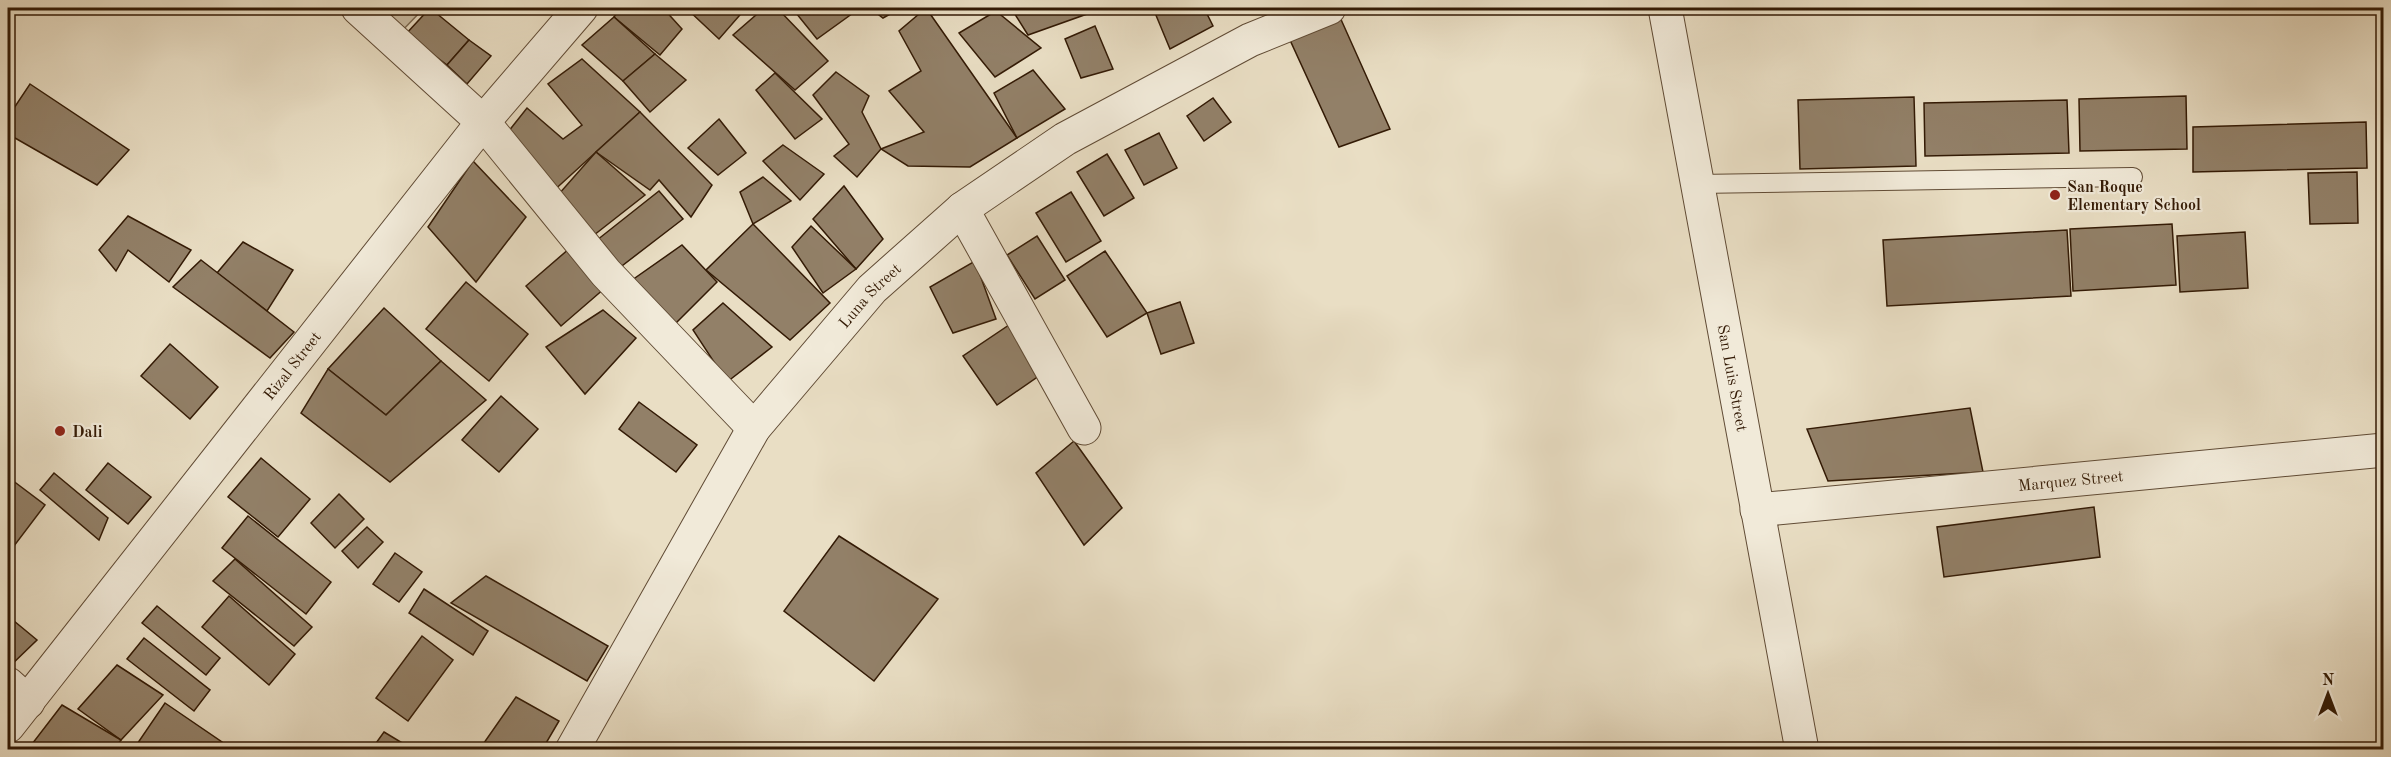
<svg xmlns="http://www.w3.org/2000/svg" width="2391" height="757" font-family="'Old Standard TT',serif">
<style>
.green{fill:#cabda4;stroke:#7e6c54;stroke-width:1.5}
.building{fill:#928068;stroke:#331a05;stroke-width:1.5}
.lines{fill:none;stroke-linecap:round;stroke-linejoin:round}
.service-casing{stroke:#604b35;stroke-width:20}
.minor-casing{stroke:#604b35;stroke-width:35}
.tertiary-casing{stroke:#604b35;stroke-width:35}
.service{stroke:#f1ead9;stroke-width:18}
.minor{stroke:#f1ead9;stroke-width:33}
.tertiary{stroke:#f1ead9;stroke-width:33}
.poi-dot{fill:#8f2418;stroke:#f1ead9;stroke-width:2}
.labels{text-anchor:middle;stroke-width:4.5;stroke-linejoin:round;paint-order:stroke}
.poi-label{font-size:16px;font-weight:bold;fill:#331a05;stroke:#f1ead9;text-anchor:start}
.street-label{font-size:16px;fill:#331a05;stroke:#f1ead9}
</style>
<rect width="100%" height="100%" fill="#e9dec4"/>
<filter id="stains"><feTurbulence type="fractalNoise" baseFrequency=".00333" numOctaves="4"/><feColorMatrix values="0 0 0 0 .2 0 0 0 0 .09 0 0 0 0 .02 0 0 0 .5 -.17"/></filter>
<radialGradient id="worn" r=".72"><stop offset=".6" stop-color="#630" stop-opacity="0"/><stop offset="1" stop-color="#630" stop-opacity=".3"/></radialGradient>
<path class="green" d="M370 8H424L399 34Z"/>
<g class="building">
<path d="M430 8 469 40 447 65 406 34Z"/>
<path d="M620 8H663L682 29 660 55 614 17Z"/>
<path d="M686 8H746L719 39Z"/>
<path d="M764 8H777L828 61 795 90 733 35Z"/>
<path d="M792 8H860L817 39Z"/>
<path d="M870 8H901L883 18Z"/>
<path d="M926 8 1017 138 970 167 908 166 881 149 924 132 889 91 921 71 899 31Z"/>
<path d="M1011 8H1083L1087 14 1028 35Z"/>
<path d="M1153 8H1204L1213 26 1170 49Z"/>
<path d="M996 11 1041 48 995 77 959 33Z"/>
<path d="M1339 15 1390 129 1339 147 1290 40Z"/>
<path d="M614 17 655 54 623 81 582 45Z"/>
<path d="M1095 26 1113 69 1081 78 1065 39Z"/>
<path d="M469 40 491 56 467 84 447 65Z"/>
<path d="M655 54 686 80 650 112 623 81Z"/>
<path d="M582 59 640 112 550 194 500 142 527 108 563 139 582 125 548 84Z"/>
<path d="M1033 70 1065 109 1017 138 994 93Z"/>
<path d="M836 72 869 96 862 112 881 149 857 177 834 156 849 144 813 95Z"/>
<path d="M775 73 822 119 795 139 756 90Z"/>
<path d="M30 84 129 150 97 185 8 134V117Z"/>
<path d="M2186 96 2187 149 2080 151 2079 99Z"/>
<path d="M1914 97 1916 166 1800 169 1798 100Z"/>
<path d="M1213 98 1231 122 1204 141 1187 116Z"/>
<path d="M2067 100 2069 153 1925 156 1924 103Z"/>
<path d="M640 112 712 185 691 217 659 180 650 190 596 152Z"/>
<path d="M719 119 746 153 718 175 688 148Z"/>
<path d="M2366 122 2367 168 2193 172V127Z"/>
<path d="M1159 133 1177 168 1144 185 1125 150Z"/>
<path d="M783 145 824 174 800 200 763 161Z"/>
<path d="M596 152 645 195 589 239 558 195Z"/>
<path d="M1107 154 1134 198 1104 216 1077 172Z"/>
<path d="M473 161 526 217 476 282 428 227Z"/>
<path d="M2357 172 2358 223 2310 224 2308 173Z"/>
<path d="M763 177 791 201 753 224 740 192Z"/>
<path d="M844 186 883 239 856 269 813 219Z"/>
<path d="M659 191 683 219 614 272 592 244Z"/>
<path d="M1071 192 1101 241 1066 262 1036 213Z"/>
<path d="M128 216 191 250 169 282 128 250 116 271 99 250Z"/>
<path d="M753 224 830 303 790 340 706 270Z"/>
<path d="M2172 224 2176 285 2073 291 2070 229Z"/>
<path d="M811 226 856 269 823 293 792 247Z"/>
<path d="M2067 230 2071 296 1887 306 1883 240Z"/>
<path d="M2245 232 2248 288 2180 292 2177 236Z"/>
<path d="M1037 236 1065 280 1035 299 1007 255Z"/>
<path d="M243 242 293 270 267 311 217 273Z"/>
<path d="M682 245 717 282 672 327 625 285Z"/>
<path d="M570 248 605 288 561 326 526 286Z"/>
<path d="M1105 251 1147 313 1107 337 1067 276Z"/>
<path d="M201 260 294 332 270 358 173 287Z"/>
<path d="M975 261 996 319 953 333 930 287Z"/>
<path d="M466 282 528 334 489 381 426 329Z"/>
<path d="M1180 302 1194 343 1161 354 1147 313Z"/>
<path d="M723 303 772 347 727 382 693 330Z"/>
<path d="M384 308 441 361 386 415 328 369Z"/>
<path d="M603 310 636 338 585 394 546 347Z"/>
<path d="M1012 323 1046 371 997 405 963 356Z"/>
<path d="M170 344 218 387 190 419 141 376Z"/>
<path d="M441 361 486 400 390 482 301 413 328 369 386 415Z"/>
<path d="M501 396 538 429 499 472 462 440Z"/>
<path d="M639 402 697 445 676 472 619 429Z"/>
<path d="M1970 408 1983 472 1828 481 1807 429Z"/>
<path d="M1074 441 1122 508 1084 545 1036 473Z"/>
<path d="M261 458 310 499 278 537 228 497Z"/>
<path d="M108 463 151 497 128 524 86 490Z"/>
<path d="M54 473 108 518 99 540 40 490Z"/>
<path d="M8 477 45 505 14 546 8 541Z"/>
<path d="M339 494 364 519 335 548 311 523Z"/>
<path d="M2094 507 2100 557 1944 577 1937 527Z"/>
<path d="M248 516 331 582 306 614 222 548Z"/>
<path d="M367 527 383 542 358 568 342 551Z"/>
<path d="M839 536 938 599 874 681 784 611Z"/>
<path d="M395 553 422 572 399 602 373 584Z"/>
<path d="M235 559 312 627 294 646 213 581Z"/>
<path d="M486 576 608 646 587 681 451 603Z"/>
<path d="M424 589 488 631 473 655 409 613Z"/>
<path d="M229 596 295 654 269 685 202 627Z"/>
<path d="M157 606 220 658 206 675 142 623Z"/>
<path d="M8 616 37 640 8 668Z"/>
<path d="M422 636 453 660 408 721 376 698Z"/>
<path d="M144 638 210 690 194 711 127 659Z"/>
<path d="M117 665 163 695 121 740 78 709Z"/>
<path d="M516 697 559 721 542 750H479Z"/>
<path d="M165 703 222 742 217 750H133Z"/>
<path d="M62 705 121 740 113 750H41L32 744Z"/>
<path d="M384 732 414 750H371Z"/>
</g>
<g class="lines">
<defs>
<path id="service" d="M1697 184 2133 177"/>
<g id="minor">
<path d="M358 8 483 122 606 273 754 428"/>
<path d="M962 209 1084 428"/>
<path id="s1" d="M1757 510 2384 450"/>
<path d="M8 684 28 702"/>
</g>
<g id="tertiary">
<path id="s2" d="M1665 8 1802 750"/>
<path id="s3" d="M8 726 483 122 581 8"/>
<path id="s4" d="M572 750 754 428 872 289 962 209 1065 139 1250 40 1329 8"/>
</g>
</defs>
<use href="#service" class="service-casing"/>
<use href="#minor" class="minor-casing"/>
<use href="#tertiary" class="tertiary-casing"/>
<use href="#service" class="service"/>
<use href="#minor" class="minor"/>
<use href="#tertiary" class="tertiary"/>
</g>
<g class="poi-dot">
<circle cx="2055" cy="195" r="6"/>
<circle cx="60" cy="431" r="6"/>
</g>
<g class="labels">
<g class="poi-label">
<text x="2067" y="192">San Roque<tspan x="2067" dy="18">Elementary School</tspan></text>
<text x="72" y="437">Dali</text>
</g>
<g class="street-label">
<text dy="6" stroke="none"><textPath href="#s4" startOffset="546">Luna Street</textPath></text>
<text dy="6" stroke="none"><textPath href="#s3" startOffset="459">Rizal Street</textPath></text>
<text dy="6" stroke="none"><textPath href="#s2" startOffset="376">San Luis Street</textPath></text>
<text dy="6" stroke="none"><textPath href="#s1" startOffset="315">Marquez Street</textPath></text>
</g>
</g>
<rect width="2391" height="757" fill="none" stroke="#e9dec4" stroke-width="30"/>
<rect x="9" y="9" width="2373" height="739" fill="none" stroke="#331a05" stroke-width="3"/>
<rect x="15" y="15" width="2361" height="727" fill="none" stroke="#331a05" stroke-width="1.5"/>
<g transform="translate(2328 694)" stroke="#f1ead9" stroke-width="4.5" paint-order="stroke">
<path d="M0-4.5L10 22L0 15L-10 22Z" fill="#331a05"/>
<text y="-9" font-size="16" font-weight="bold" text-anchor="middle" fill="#331a05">N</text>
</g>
<rect width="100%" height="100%" filter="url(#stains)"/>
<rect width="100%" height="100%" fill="url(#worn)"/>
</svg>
